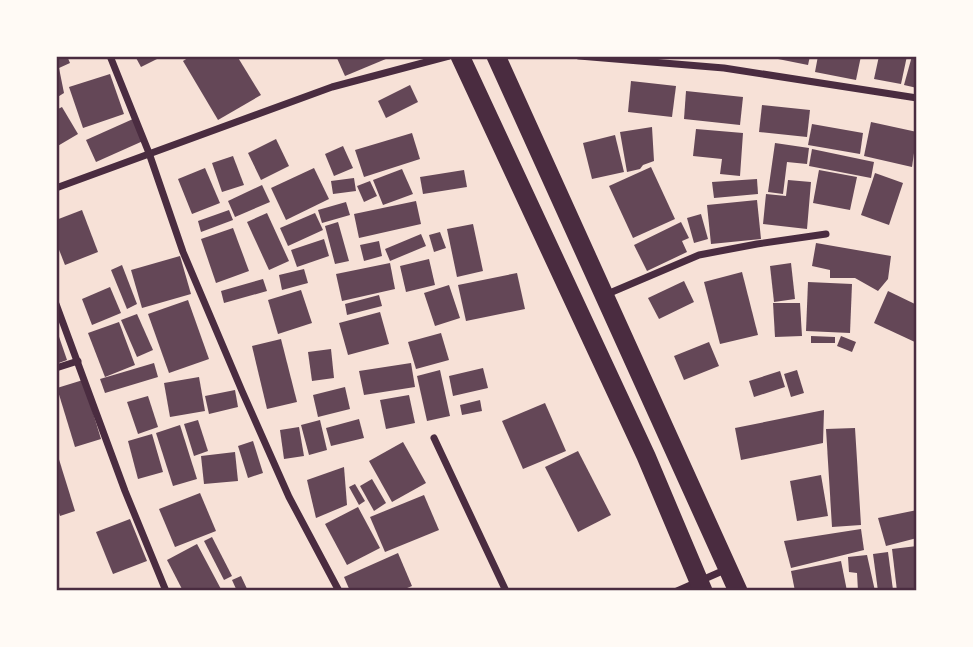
<svg xmlns="http://www.w3.org/2000/svg" width="973" height="647" font-family="Ubuntu,sans-serif">
<style>
.building{fill:#644757}
.lines{fill:none;stroke-linecap:round;stroke-linejoin:round}
.minor{stroke:#4a2c40;stroke-width:7}
.trunk{stroke:#4a2c40;stroke-width:19}
.neatline{fill:none;stroke:#4a2c40;stroke-width:2.5}
</style>
<rect width="100%" height="100%" fill="#f7e1d7"/>
<g class="building">
<path d="M56 56H67L70 63 59 68 64 93 56 98Z"/>
<path d="M135 56H158L159 58 141 67Z"/>
<path d="M191 56H237L261 95 218 120 183 61Z"/>
<path d="M336 56H393L345 76Z"/>
<path d="M763 56H810L808 65Z"/>
<path d="M818 56H861L856 80 815 72Z"/>
<path d="M879 56H907L901 84 874 79Z"/>
<path d="M912 56H917V88L904 85Z"/>
<path d="M110 74 124 114 83 128 69 87Z"/>
<path d="M631 81 676 86 672 117 628 112Z"/>
<path d="M410 85 418 102 386 118 378 101Z"/>
<path d="M686 91 743 97 740 125 684 119Z"/>
<path d="M762 105 810 110 807 137 759 132Z"/>
<path d="M62 107 78 134 56 147V110Z"/>
<path d="M133 119 143 141 96 162 86 140Z"/>
<path d="M871 122 917 132 912 167 864 156Z"/>
<path d="M812 124 863 133 860 154 808 145Z"/>
<path d="M652 127 654 161 643 165 640 169 627 172 620 132Z"/>
<path d="M696 129 743 133 740 176 720 174 722 159 693 156Z"/>
<path d="M412 133 420 159 364 177 355 150Z"/>
<path d="M615 135 624 172 592 179 583 143Z"/>
<path d="M276 139 289 166 261 180 248 153Z"/>
<path d="M775 143 809 148 807 164 787 162 783 194 768 192Z"/>
<path d="M343 146 353 168 334 176 325 154Z"/>
<path d="M812 149 874 162 871 178 809 166Z"/>
<path d="M233 156 244 185 222 192 212 163Z"/>
<path d="M651 167 675 219 633 238 609 186Z"/>
<path d="M205 168 220 203 192 214 178 179Z"/>
<path d="M314 168 329 199 286 220 271 188Z"/>
<path d="M402 169 413 194 383 205 373 180Z"/>
<path d="M464 170 467 187 423 194 420 177Z"/>
<path d="M819 170 857 177 850 210 813 203Z"/>
<path d="M875 173 903 183 889 225 861 215Z"/>
<path d="M354 178 356 191 333 194 331 181Z"/>
<path d="M757 179 758 194 714 198 712 182Z"/>
<path d="M788 180 811 182 807 229 763 224 766 194 786 196Z"/>
<path d="M370 181 377 196 364 202 357 186Z"/>
<path d="M262 185 270 202 235 217 228 201Z"/>
<path d="M757 200 761 239 711 244 707 205Z"/>
<path d="M416 201 421 224 359 238 354 214Z"/>
<path d="M346 202 350 215 322 223 318 210Z"/>
<path d="M82 210 98 252 65 265 56 242V220Z"/>
<path d="M229 210 233 220 201 232 198 221Z"/>
<path d="M267 213 289 261 269 270 247 222Z"/>
<path d="M315 213 323 230 288 246 280 228Z"/>
<path d="M701 214 708 239 694 243 687 218Z"/>
<path d="M338 222 349 261 335 264 325 226Z"/>
<path d="M681 222 689 238 682 241 687 252 647 271 634 245Z"/>
<path d="M473 224 483 271 457 277 447 229Z"/>
<path d="M233 228 249 271 216 283 201 239Z"/>
<path d="M440 232 446 248 434 252 429 235Z"/>
<path d="M421 234 426 246 390 261 385 249Z"/>
<path d="M324 239 329 256 297 267 291 250Z"/>
<path d="M379 241 382 256 364 261 360 245Z"/>
<path d="M816 243 891 256 888 279 878 291 855 278H830V270L812 266Z"/>
<path d="M180 256 191 294 142 308 131 270Z"/>
<path d="M429 259 435 285 406 292 400 266Z"/>
<path d="M390 263 395 289 342 301 336 274Z"/>
<path d="M791 263 795 299 774 302 770 266Z"/>
<path d="M122 265 137 304 127 309 111 270Z"/>
<path d="M304 269 308 283 282 290 279 275Z"/>
<path d="M742 272 758 335 720 344 704 282Z"/>
<path d="M517 273 525 309 466 321 458 285Z"/>
<path d="M263 279 267 291 224 303 221 291Z"/>
<path d="M684 281 694 302 659 319 648 298Z"/>
<path d="M808 282 852 284 850 333 806 331Z"/>
<path d="M449 285 460 318 435 326 424 293Z"/>
<path d="M110 287 121 313 92 325 82 299Z"/>
<path d="M301 290 312 323 278 334 268 300Z"/>
<path d="M888 291 917 305V343L874 323Z"/>
<path d="M379 295 382 306 347 315 345 304Z"/>
<path d="M188 300 209 359 169 373 148 314Z"/>
<path d="M773 303H800L802 336 775 337Z"/>
<path d="M380 312 389 344 348 355 339 323Z"/>
<path d="M137 314 153 350 137 357 121 320Z"/>
<path d="M119 322 135 365 105 377 88 333Z"/>
<path d="M56 328 67 360 56 364Z"/>
<path d="M441 333 449 360 416 369 408 342Z"/>
<path d="M811 336 835 337V343H811Z"/>
<path d="M841 336 856 342 852 352 837 346Z"/>
<path d="M281 339 297 402 267 409 252 346Z"/>
<path d="M709 342 719 366 684 380 674 356Z"/>
<path d="M331 349 334 378 312 381 308 352Z"/>
<path d="M154 363 158 377 105 393 100 379Z"/>
<path d="M411 363 415 387 364 395 359 371Z"/>
<path d="M483 368 488 388 453 396 449 376Z"/>
<path d="M440 370 450 416 427 421 417 376Z"/>
<path d="M797 370 804 393 791 397 784 374Z"/>
<path d="M780 371 785 387 754 397 749 381Z"/>
<path d="M199 377 205 411 170 417 164 383Z"/>
<path d="M83 380 101 439 75 447 57 388Z"/>
<path d="M345 387 350 409 318 417 313 395Z"/>
<path d="M235 390 238 407 209 414 205 396Z"/>
<path d="M409 395 415 423 386 429 380 400Z"/>
<path d="M148 396 158 427 138 434 127 402Z"/>
<path d="M480 400 482 411 462 415 460 405Z"/>
<path d="M545 403 566 451 523 469 502 421Z"/>
<path d="M824 410 823 443 741 460 735 428Z"/>
<path d="M359 419 364 438 331 446 326 428Z"/>
<path d="M198 420 208 451 194 456 184 424Z"/>
<path d="M320 420 327 450 309 455 301 425Z"/>
<path d="M180 425 197 479 173 486 156 433Z"/>
<path d="M299 427 304 456 284 459 280 430Z"/>
<path d="M855 428 861 525 832 527 826 429Z"/>
<path d="M152 434 163 472 138 479 128 441Z"/>
<path d="M253 441 263 473 248 478 238 446Z"/>
<path d="M403 442 426 483 392 502 369 461Z"/>
<path d="M578 451 611 515 578 532 545 467Z"/>
<path d="M235 452 238 481 204 484 201 456Z"/>
<path d="M57 453 75 511 60 516 56 503Z"/>
<path d="M344 467 347 505 316 518 307 480Z"/>
<path d="M821 475 828 516 797 521 790 481Z"/>
<path d="M372 479 386 503 374 511 360 486Z"/>
<path d="M355 484 365 501 359 505 349 487Z"/>
<path d="M200 493 216 531 175 547 159 509Z"/>
<path d="M424 495 439 530 385 552 370 517Z"/>
<path d="M358 507 380 548 347 565 325 524Z"/>
<path d="M917 510V538L886 546 878 518Z"/>
<path d="M130 519 147 561 113 574 96 532Z"/>
<path d="M861 529 864 550 791 568 784 541Z"/>
<path d="M212 537 232 576 224 580 204 541Z"/>
<path d="M197 544 222 591H183L167 560Z"/>
<path d="M917 546V590L897 591 892 549Z"/>
<path d="M888 552 893 590 878 591 873 554Z"/>
<path d="M398 553 412 586 400 591H350L344 577Z"/>
<path d="M867 555 875 591H858L857 573 849 572 848 557Z"/>
<path d="M841 561 847 591H795L791 571Z"/>
<path d="M241 576 248 591H237L232 580Z"/>
</g>
<g class="lines">
<g class="minor">
<path d="M110 56 149 153 183 252 242 391 289 497 339 591"/>
<path d="M579 56 724 68 917 98"/>
<path d="M56 188 332 87 449 56"/>
<path d="M605 295 699 255 757 244 826 234"/>
<path d="M56 304 125 491 166 591"/>
<path d="M56 368 78 361"/>
<path d="M434 438 506 591"/>
<path d="M677 591 727 569"/>
</g>
<g class="trunk">
<path d="M460 56 646 456 703 591"/>
<path d="M496 56 738 591"/>
</g>
</g>
<rect width="973" height="647" fill="none" stroke="#fffaf5" stroke-width="116"/>
<rect x="58" y="58" width="857" height="531" class="neatline"/>
</svg>
